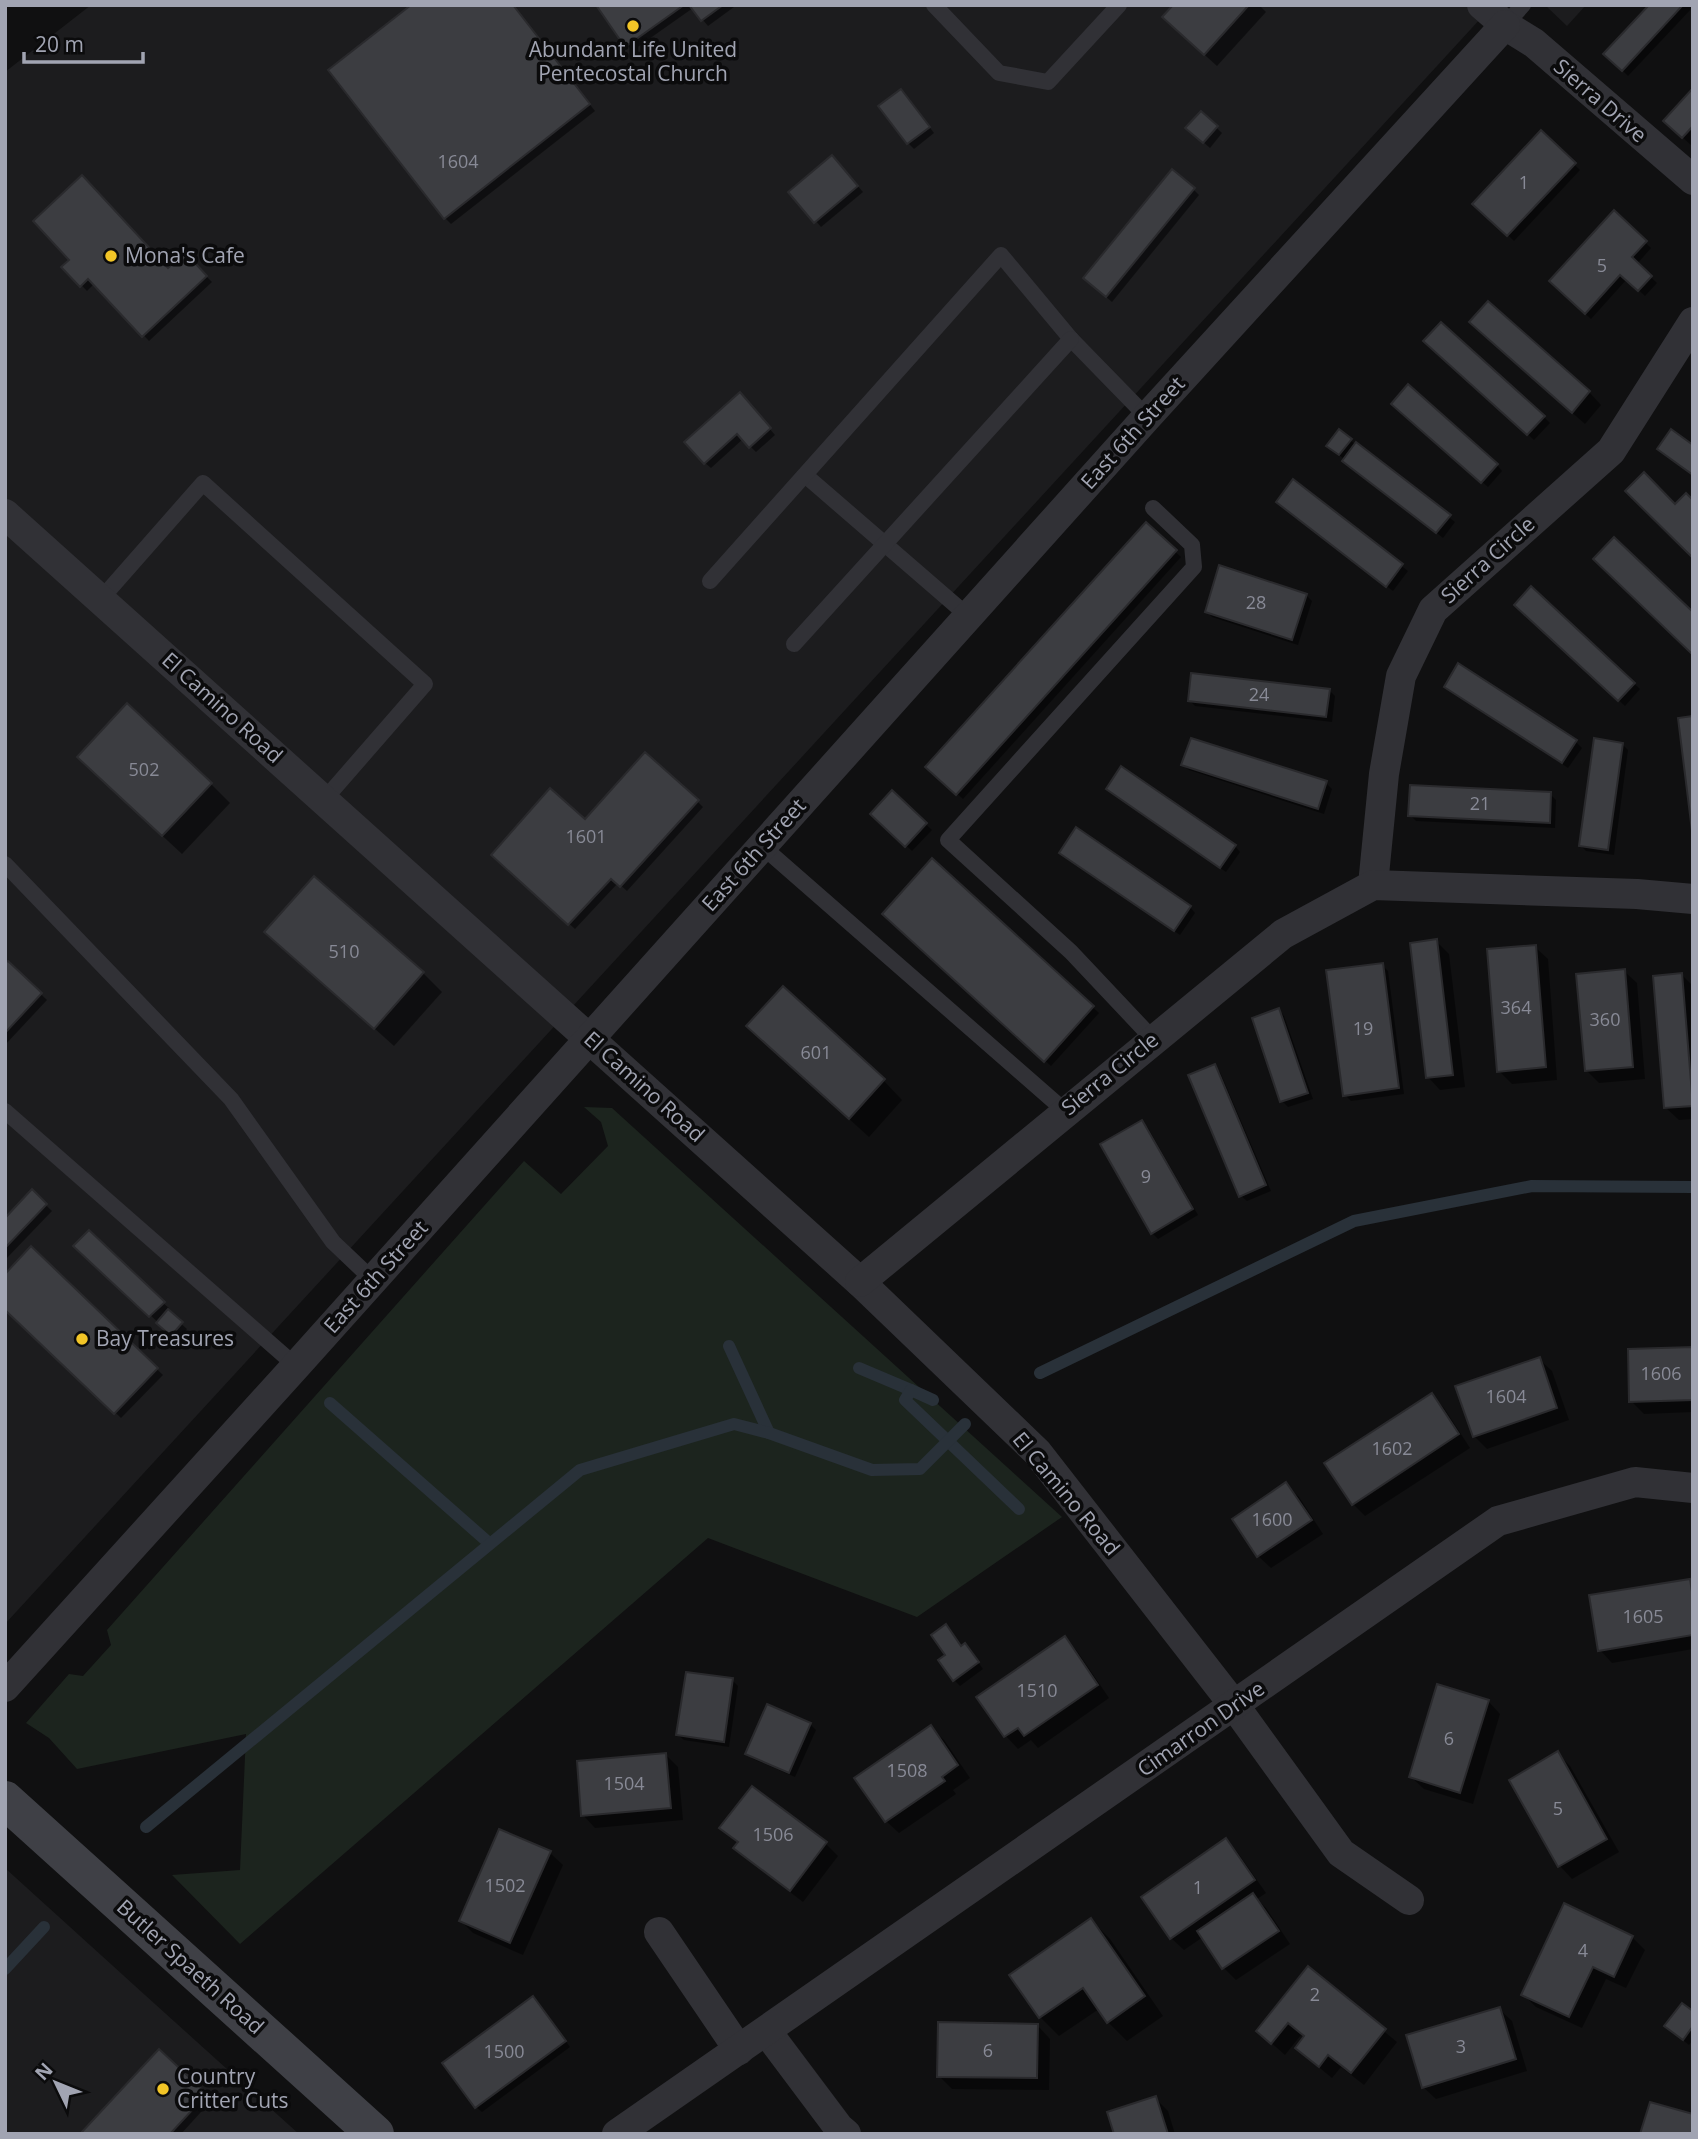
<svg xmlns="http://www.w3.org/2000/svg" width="1698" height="2139" font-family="'Open Sans',sans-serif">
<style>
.built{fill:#1c1c1e}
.green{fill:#1c241e}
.shadow{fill:#0007}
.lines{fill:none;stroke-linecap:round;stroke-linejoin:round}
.stream{stroke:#293139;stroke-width:12}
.building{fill:#3c3d41;stroke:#2a2a2d;stroke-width:2}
.service{stroke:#313136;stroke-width:16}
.minor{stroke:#313136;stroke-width:30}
.secondary{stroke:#3f4046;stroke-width:38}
.poi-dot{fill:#f2c527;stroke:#0b0b0c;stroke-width:2.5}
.labels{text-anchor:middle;stroke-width:7;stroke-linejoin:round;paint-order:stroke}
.number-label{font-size:18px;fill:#888a96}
.poi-label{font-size:21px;fill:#a1a4b2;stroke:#0b0b0c;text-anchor:start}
.street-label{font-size:21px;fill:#a1a4b2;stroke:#0b0b0c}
</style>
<rect width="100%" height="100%" fill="#101011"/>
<g class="built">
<path d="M91 5H1493L5 1624V72Z"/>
<path d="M1545 5H1586L1567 26Z"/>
<path d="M5 1868 145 1995 299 2134H5Z"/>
</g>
<path class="green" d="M584 1107 612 1108 1062 1517 917 1617 708 1538 240 1944 172 1875 240 1870 246 1734 77 1769 49 1738 26 1723 69 1674 83 1676 111 1645 107 1630 524 1161 561 1194 608 1146 601 1122Z"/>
<g class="shadow">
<path d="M512 5 595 111 451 224 445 218Z"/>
<path d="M599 5H733L734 7 708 26 693 8 632 51Z"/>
<path d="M1175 5H1259L1266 12 1217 66 1177 30Z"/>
<path d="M1651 5 1693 7 1628 76 1606 54Z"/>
<path d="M1693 91V147L1665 121Z"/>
<path d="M907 97 934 133 914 149 908 143Z"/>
<path d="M1201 113 1222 133 1210 148 1194 134Z"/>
<path d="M1541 133 1580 170 1514 241 1475 203Z"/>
<path d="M838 163 863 192 821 227 791 192Z"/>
<path d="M1194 190 1199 195 1112 302 1091 284Z"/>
<path d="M1614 213 1651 248 1637 264 1657 283 1645 296 1627 279 1591 319 1551 281Z"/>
<path d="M185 255 212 282 149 341 95 283 87 291 64 267 168 270Z"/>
<path d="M1484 335 1589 392 1601 405 1585 424Z"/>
<path d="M1431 346 1544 417 1550 423 1534 440Z"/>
<path d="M745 400 775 435 756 452 743 439 711 468 705 463Z"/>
<path d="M1399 409 1497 465 1502 471 1488 487Z"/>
<path d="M1350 440 1455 522 1443 538 1334 451Z"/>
<path d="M1293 482 1408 571 1393 591 1284 507Z"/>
<path d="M1146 525 1181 557 963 799 928 767Z"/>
<path d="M1531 589 1640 689 1625 706 1516 605Z"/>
<path d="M1306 595 1312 601 1298 645 1212 617 1207 612Z"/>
<path d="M1446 687 1576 742 1582 748 1568 768Z"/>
<path d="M1329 690 1335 696 1332 722 1195 706 1189 700Z"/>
<path d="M1622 744 1628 750 1614 855 1586 851 1580 845Z"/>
<path d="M1183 765 1326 783 1332 789 1324 814 1189 770Z"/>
<path d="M98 776 211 784 230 803 182 854Z"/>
<path d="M892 793 932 830 912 851 873 814Z"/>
<path d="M1114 794 1235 846 1240 852 1226 872Z"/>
<path d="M1550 794 1556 800 1555 828 1416 821 1410 815Z"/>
<path d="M697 801 703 807 627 891 618 883 575 929 499 861 585 821Z"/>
<path d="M1067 858 1190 907 1195 913 1180 935Z"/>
<path d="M932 860 1099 1013 1051 1066 890 919Z"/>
<path d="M267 932 423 973 442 992 394 1046Z"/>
<path d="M1436 941 1449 954 1465 1087 1440 1090 1428 1077Z"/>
<path d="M1535 947 1548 959 1557 1080 1512 1084 1499 1071Z"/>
<path d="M8 963 47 1000 5 1045V966Z"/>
<path d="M1382 965 1388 971 1404 1094 1351 1101 1345 1095Z"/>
<path d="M1624 971 1637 983 1645 1079 1599 1083 1586 1070Z"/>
<path d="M1682 975 1693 986V1119L1679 1120 1666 1108Z"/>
<path d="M1279 1010 1284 1016 1313 1099 1288 1107 1282 1101Z"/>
<path d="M768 1045 884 1081 902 1100 869 1137Z"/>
<path d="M1214 1066 1220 1072 1271 1191 1247 1201 1241 1196Z"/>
<path d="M1142 1122 1148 1128 1198 1215 1158 1239 1152 1233Z"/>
<path d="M32 1192 52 1211 5 1260V1220Z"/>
<path d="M76 1246 163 1303 169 1308 167 1311 187 1329 178 1341Z"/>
<path d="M31 1249 163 1375 121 1418 5 1307Z"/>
<path d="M1693 1349V1412L1644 1414 1631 1401Z"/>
<path d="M1539 1359 1552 1371 1569 1420 1487 1449 1474 1436Z"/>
<path d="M1431 1395 1444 1408 1470 1448 1365 1516 1353 1504Z"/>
<path d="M1286 1485 1299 1497 1323 1534 1271 1568 1258 1556Z"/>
<path d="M1689 1581 1693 1584V1649L1612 1663 1600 1650Z"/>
<path d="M1065 1639 1077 1651 1109 1698 1038 1748 1031 1740 1018 1749 1006 1736 979 1698Z"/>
<path d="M970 1651 983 1669 960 1686 954 1680Z"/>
<path d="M732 1680 738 1686 729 1747 684 1740 678 1735Z"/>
<path d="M1488 1701 1500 1714 1473 1804 1424 1789 1411 1777Z"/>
<path d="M810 1724 816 1730 795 1777 753 1759 747 1753Z"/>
<path d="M931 1728 944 1740 970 1778 953 1790 956 1794 899 1833 886 1821Z"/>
<path d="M1557 1753 1570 1766 1619 1852 1572 1879 1560 1866 1511 1780Z"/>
<path d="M666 1755 678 1767 683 1820 595 1828 583 1815Z"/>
<path d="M721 1828 826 1844 838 1856 803 1902 748 1860 736 1848 739 1844Z"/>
<path d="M1226 1840 1238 1853 1266 1893 1257 1899 1266 1908 1290 1944 1236 1980 1224 1968 1203 1937 1184 1950 1171 1938Z"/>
<path d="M550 1853 563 1865 523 1955 473 1933 461 1921Z"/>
<path d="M1091 1920 1110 1939 1163 2016 1127 2041 1108 2022 1099 2009 1059 2036 1040 2017Z"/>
<path d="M1632 1937 1645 1950 1626 1988 1606 1979 1582 2028 1536 2007 1523 1994Z"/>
<path d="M1308 1969 1397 2042 1364 2085 1341 2067 1332 2078 1310 2060 1297 2047 1305 2038 1301 2035 1285 2055 1258 2031Z"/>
<path d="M539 2004 570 2047 482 2112 476 2107Z"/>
<path d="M1499 2009 1512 2021 1527 2071 1436 2099 1423 2087Z"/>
<path d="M1693 2013V2040L1689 2045 1673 2032Z"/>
<path d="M1038 2026 1050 2039 1049 2090 952 2089 939 2076Z"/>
<path d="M159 2052 211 2101 181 2134H82Z"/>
<path d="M1155 2098 1168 2111 1175 2134H1116Z"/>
</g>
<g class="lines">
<g class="stream">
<path d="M729 1346 769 1433"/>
<path d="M859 1368 911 1390"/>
<path d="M1040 1373 1354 1221 1532 1186 1693 1187"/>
<path d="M933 1400 911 1390 905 1400 1019 1509"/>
<path d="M330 1403 489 1543"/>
<path d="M146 1827 580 1470 734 1424 769 1433 872 1470 920 1469 965 1424"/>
<path d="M5 1969 44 1927"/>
</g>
</g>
<g class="building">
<path d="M411 5H513L590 104 444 219 328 70Z"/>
<path d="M596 5H684L625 47Z"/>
<path d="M689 5H723L701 21Z"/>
<path d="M1173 5H1249L1204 55 1162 17Z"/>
<path d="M1649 5H1683L1622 71 1603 54Z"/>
<path d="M1693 88V126L1682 138 1663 121Z"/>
<path d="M901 89 930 127 907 144 878 106Z"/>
<path d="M1201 111 1218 126 1203 143 1185 128Z"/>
<path d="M1541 130 1576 163 1507 236 1472 204Z"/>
<path d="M832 155 858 186 814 223 788 192Z"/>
<path d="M1172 169 1195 188 1106 297 1083 278Z"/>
<path d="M82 175 168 268 185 252 207 276 142 337 88 279 80 287 61 267 69 260 33 221Z"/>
<path d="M1614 210 1647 241 1632 257 1652 276 1638 291 1620 275 1585 314 1549 281Z"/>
<path d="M1488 301 1590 391 1572 413 1469 322Z"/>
<path d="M1441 322 1545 416 1527 435 1423 341Z"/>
<path d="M1408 384 1498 464 1481 483 1391 404Z"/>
<path d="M740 392 771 428 749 448 737 434 704 464 684 442Z"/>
<path d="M1339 429 1352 439 1339 455 1326 446Z"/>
<path d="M1671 429 1693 445V475L1657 449Z"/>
<path d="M1356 442 1451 515 1436 533 1342 461Z"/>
<path d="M1644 472 1675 504 1686 493 1693 500V558L1625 491Z"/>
<path d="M1293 479 1403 564 1386 587 1276 502Z"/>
<path d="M1146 522 1177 550 956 795 925 767Z"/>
<path d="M1614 537 1693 612V655L1593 559Z"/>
<path d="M1219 565 1307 594 1292 640 1205 612Z"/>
<path d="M1531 586 1635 683 1618 701 1514 605Z"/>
<path d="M1458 663 1577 740 1562 763 1444 687Z"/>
<path d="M1191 673 1330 689 1326 717 1188 701Z"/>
<path d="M127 703 212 783 162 836 77 757Z"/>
<path d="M1693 716V839L1678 718Z"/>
<path d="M1191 738 1327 781 1318 809 1181 765Z"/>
<path d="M1594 738 1623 743 1608 850 1579 846Z"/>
<path d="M645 752 699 800 620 887 611 879 568 925 491 855 550 788 585 819Z"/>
<path d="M1121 766 1236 845 1220 868 1106 789Z"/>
<path d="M1410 785 1551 792 1550 823 1408 816Z"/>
<path d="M892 790 927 823 905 847 870 814Z"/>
<path d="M1076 827 1191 906 1174 931 1059 853Z"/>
<path d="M932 858 1094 1006 1044 1062 882 914Z"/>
<path d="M314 876 424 972 374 1029 264 932Z"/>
<path d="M1437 939 1453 1075 1426 1078 1410 943Z"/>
<path d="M1536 945 1546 1067 1497 1072 1487 949Z"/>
<path d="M8 961 42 993 5 1033V963Z"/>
<path d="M1383 963 1399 1088 1343 1096 1326 970Z"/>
<path d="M1625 969 1633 1067 1585 1071 1576 974Z"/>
<path d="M1682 973 1693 1106 1664 1108 1653 976Z"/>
<path d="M783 986 885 1079 849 1119 746 1026Z"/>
<path d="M1279 1008 1308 1093 1280 1102 1252 1018Z"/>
<path d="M1215 1064 1266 1185 1239 1197 1188 1075Z"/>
<path d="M1142 1120 1193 1209 1151 1234 1100 1144Z"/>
<path d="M32 1189 47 1204 5 1248V1218Z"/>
<path d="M89 1230 165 1302 149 1317 73 1246Z"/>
<path d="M31 1246 158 1368 114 1414 5 1310V1274Z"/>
<path d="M168 1309 183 1322 171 1336 156 1323Z"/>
<path d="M1693 1347V1400L1629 1402 1628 1349Z"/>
<path d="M1540 1357 1557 1408 1473 1437 1455 1386Z"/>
<path d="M1432 1393 1459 1434 1352 1505 1324 1463Z"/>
<path d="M1286 1482 1312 1520 1257 1557 1232 1519Z"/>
<path d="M1690 1579 1693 1598V1635L1598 1651 1589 1595Z"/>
<path d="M946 1624 961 1646 965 1643 979 1662 953 1681 938 1660 945 1655 931 1635Z"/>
<path d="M1065 1636 1098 1685 1024 1736 1018 1728 1004 1737 976 1697Z"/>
<path d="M686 1672 733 1678 724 1742 676 1735Z"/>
<path d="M1437 1684 1489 1700 1460 1793 1409 1777Z"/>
<path d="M767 1704 811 1723 789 1773 745 1754Z"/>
<path d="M931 1725 958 1765 942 1777 945 1781 885 1822 854 1778Z"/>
<path d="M1558 1751 1607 1839 1558 1867 1509 1780Z"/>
<path d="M666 1753 671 1808 581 1816 577 1761Z"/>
<path d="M752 1786 827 1842 790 1891 733 1848 738 1842 719 1828Z"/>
<path d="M499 1829 551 1851 510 1943 459 1921Z"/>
<path d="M1226 1838 1255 1880 1170 1939 1141 1897Z"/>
<path d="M1253 1893 1279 1931 1222 1969 1197 1931Z"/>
<path d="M1564 1903 1633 1936 1614 1977 1593 1967 1569 2017 1521 1995Z"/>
<path d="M1091 1918 1145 1996 1107 2023 1083 1988 1039 2018 1009 1975Z"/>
<path d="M1308 1966 1386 2029 1351 2073 1328 2055 1319 2067 1295 2048 1304 2036 1288 2023 1271 2044 1256 2031Z"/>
<path d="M533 1996 566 2041 475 2108 442 2063Z"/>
<path d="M1682 2003 1693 2011V2026L1683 2040 1664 2026Z"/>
<path d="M1500 2007 1516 2059 1422 2088 1406 2035Z"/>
<path d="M938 2022 1038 2024 1037 2078 937 2077Z"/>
<path d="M159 2049 207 2094 170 2134H80Z"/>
<path d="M1156 2096 1168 2134H1114L1107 2112Z"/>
<path d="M1650 2102 1693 2114V2134H1640Z"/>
</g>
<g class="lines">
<g class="service">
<path d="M934 5 999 73 1048 82 1119 5"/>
<path d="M1505 25 1523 5"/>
<path d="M805 475 968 616"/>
<path d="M1153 508 1192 545 1194 567 948 840 1071 952 1153 1039"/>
<path d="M710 581 1001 255 1071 339 1147 417"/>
<path d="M101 599 203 483 425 684 324 800"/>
<path d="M794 644 1071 339"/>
<path d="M762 846 1065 1111"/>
<path d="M5 864 231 1099 333 1242 373 1280"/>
<path d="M5 1111 296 1366"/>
</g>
<g class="minor">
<path d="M1482 5 1505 25 1534 43 1693 180"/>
<path d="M5 514 860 1282 1037 1452 1234 1705 1341 1853 1409 1900"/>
<path d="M1373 885 1384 774 1401 676 1433 610 1611 451 1693 322"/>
<path d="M860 1282 1283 934 1373 885 1637 894 1693 899"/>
<path d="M5 1687 296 1366 1147 417 1505 25"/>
<path d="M659 1932 739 2050"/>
<path d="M767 2032 839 2128 846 2134"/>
<path d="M617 2134 1498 1521 1635 1482 1693 1488"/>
</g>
<path class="secondary" d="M5 1800 375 2134"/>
</g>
<g class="poi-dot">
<circle cx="633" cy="26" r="7"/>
<circle cx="111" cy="256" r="7"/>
<circle cx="82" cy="1339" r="7"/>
<circle cx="163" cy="2089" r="7"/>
</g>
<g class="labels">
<g class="number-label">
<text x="458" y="168">1604</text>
<text x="1524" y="189">1</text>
<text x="1602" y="272">5</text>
<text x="1256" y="609">28</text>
<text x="1259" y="701">24</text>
<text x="144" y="776">502</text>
<text x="1480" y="810">21</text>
<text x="586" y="843">1601</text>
<text x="344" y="958">510</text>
<text x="1516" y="1014">364</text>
<text x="1605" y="1026">360</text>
<text x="1363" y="1035">19</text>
<text x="816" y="1059">601</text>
<text x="1146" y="1183">9</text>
<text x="1661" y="1380">1606</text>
<text x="1506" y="1403">1604</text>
<text x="1392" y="1455">1602</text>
<text x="1272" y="1526">1600</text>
<text x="1643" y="1623">1605</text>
<text x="1037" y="1697">1510</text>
<text x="1449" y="1745">6</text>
<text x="907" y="1777">1508</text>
<text x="624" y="1790">1504</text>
<text x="1558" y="1815">5</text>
<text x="773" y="1841">1506</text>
<text x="505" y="1892">1502</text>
<text x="1198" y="1894">1</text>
<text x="1583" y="1957">4</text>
<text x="1315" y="2001">2</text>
<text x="1461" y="2053">3</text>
<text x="988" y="2057">6</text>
<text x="504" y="2058">1500</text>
</g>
<g class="poi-label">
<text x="633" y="57" text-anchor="middle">Abundant Life United<tspan x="633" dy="24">Pentecostal Church</tspan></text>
<text x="125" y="263">Mona's Cafe</text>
<text x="96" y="1346">Bay Treasures</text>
<text x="177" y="2084">Country<tspan x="177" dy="24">Critter Cuts</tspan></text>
</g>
<g class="street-label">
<text transform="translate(1600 101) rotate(41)" y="7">Sierra Drive</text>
<text transform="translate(1133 433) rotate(-48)" y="7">East 6th Street</text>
<text transform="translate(1488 560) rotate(-42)" y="7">Sierra Circle</text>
<text transform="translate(222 708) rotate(42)" y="7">El Camino Road</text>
<text transform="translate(754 855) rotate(-48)" y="7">East 6th Street</text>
<text transform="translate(1110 1074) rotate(-39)" y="7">Sierra Circle</text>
<text transform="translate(644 1087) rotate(42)" y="7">El Camino Road</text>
<text transform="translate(376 1277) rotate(-48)" y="7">East 6th Street</text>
<text transform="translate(1066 1494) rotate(50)" y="7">El Camino Road</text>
<text transform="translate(1201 1729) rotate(-35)" y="7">Cimarron Drive</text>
<text transform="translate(190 1967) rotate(42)" y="7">Butler Spaeth Road</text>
</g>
</g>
<rect width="1698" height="2139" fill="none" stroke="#a1a4b2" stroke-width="14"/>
<g transform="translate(56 2083) rotate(313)" stroke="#0b0b0c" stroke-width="5" paint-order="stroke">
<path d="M0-5L12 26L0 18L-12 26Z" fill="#a1a4b2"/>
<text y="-10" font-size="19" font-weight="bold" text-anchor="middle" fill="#a1a4b2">N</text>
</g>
<path d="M24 52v10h119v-10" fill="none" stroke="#a1a4b2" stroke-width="3.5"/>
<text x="35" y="52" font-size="21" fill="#a1a4b2" stroke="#0b0b0c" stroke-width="5" paint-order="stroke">20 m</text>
</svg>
